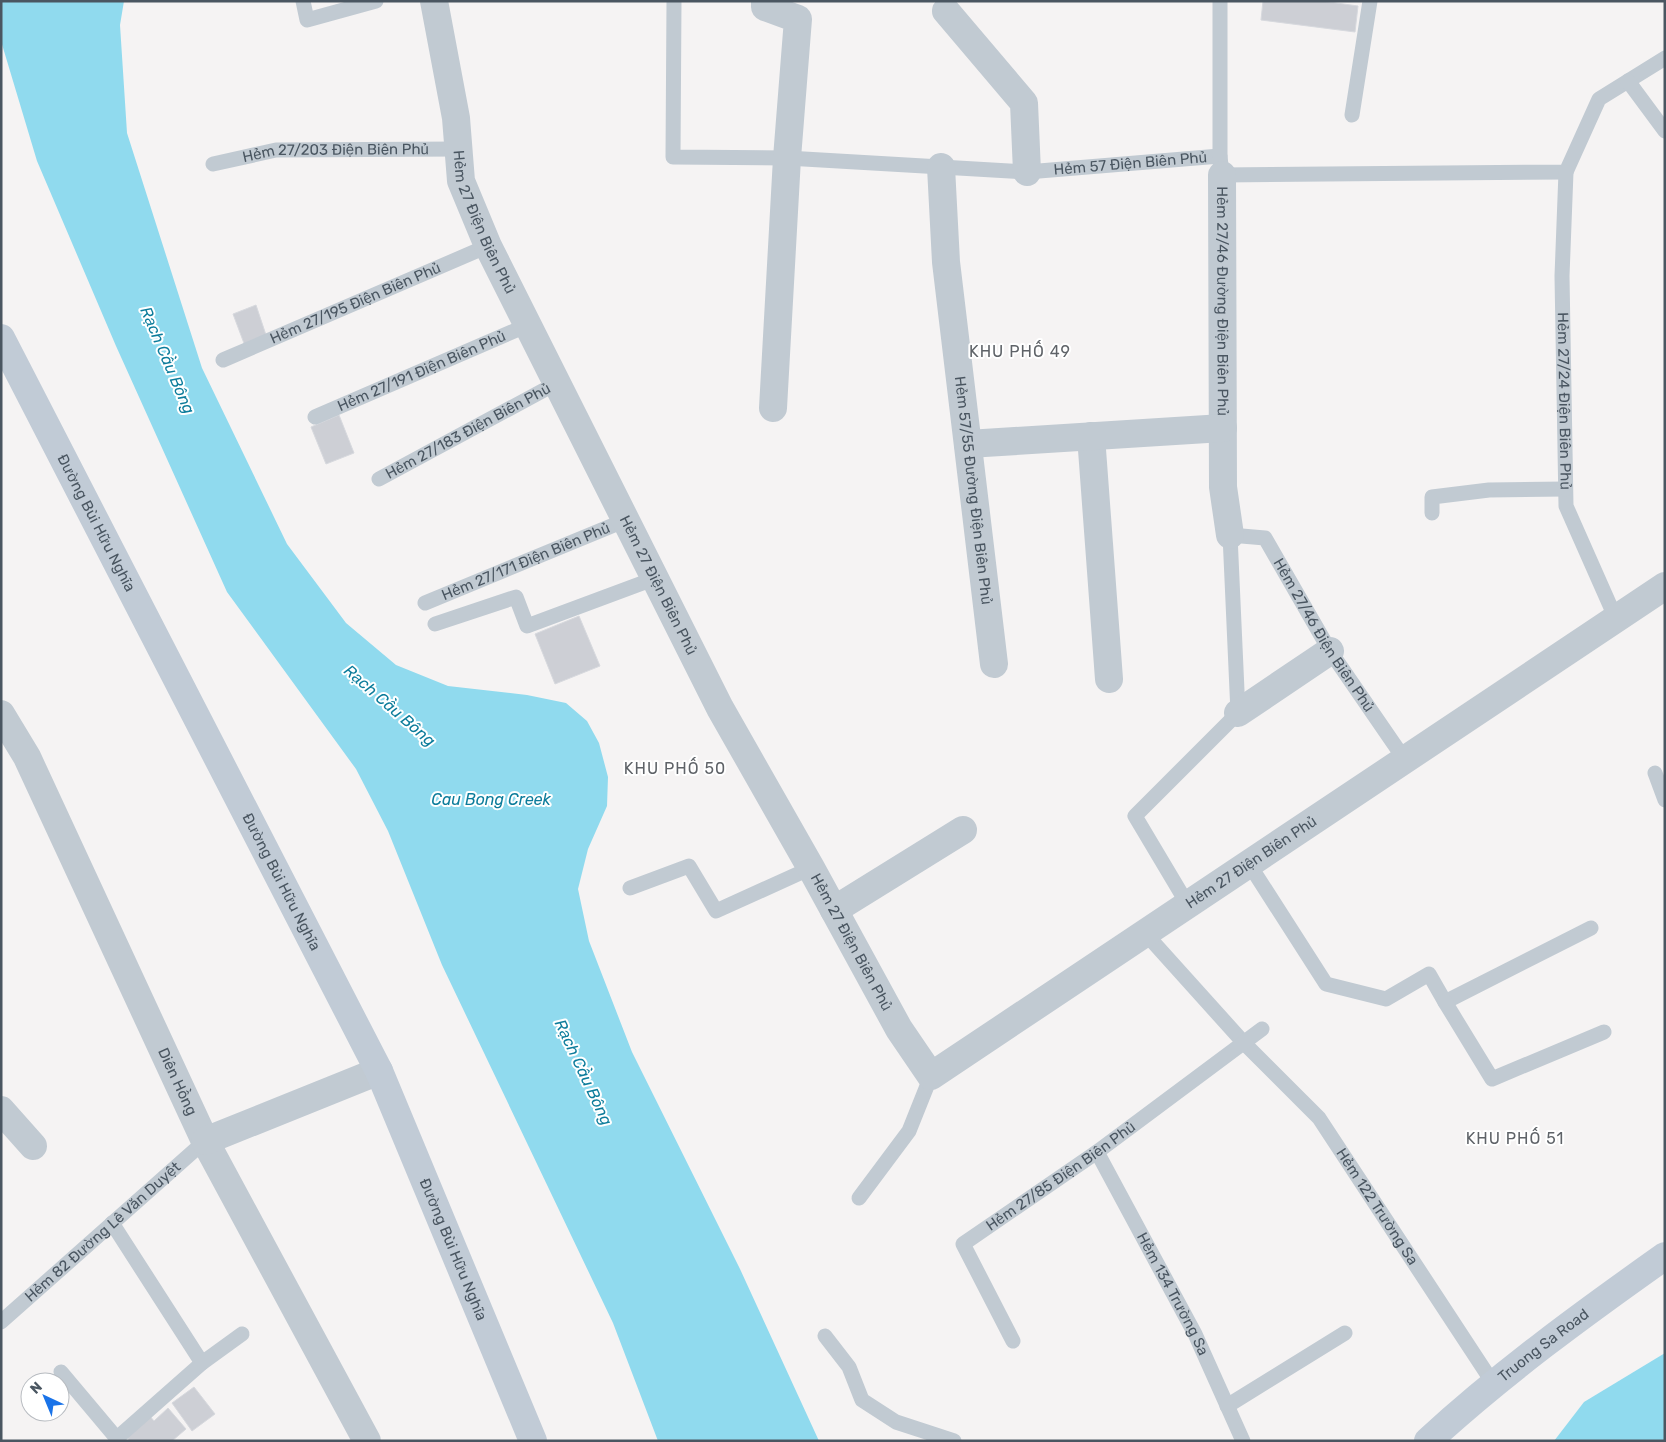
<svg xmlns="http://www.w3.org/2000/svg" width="1666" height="1442" font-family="Rubik,sans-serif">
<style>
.water{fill:#90daee}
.building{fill:#cdcfd5;stroke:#d7d9de}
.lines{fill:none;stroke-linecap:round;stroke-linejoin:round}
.lane{stroke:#c1cad2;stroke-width:15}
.street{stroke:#c1cad2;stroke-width:28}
.secondary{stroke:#c1cbd6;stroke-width:28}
.labels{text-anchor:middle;stroke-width:4;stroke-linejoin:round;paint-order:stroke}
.street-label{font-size:15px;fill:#4a5661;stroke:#fff}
.neighbourhood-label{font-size:16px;letter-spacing:1px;fill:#5f6368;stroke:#fff}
.water-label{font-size:16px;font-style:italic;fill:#0c7c9b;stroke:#fff}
</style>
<rect width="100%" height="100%" fill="#f5f3f3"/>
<g class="water">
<path d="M1 1H124L120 25 127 133 202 368 287 544 346 623 396 665 448 686 527 695 566 703 587 721 599 743 608 777 607 806 588 849 578 889 589 941 632 1052 740 1269 819 1441H658L613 1323 442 965 388 831 356 769 227 592 116 346 37 161 1 41Z"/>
<path d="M1665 1353V1441H1554L1584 1402Z"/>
</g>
<g class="building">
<path d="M1263 1H1322L1358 6 1355 32 1261 20Z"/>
<path d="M256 305 266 335 245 346 233 314Z"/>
<path d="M339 415 354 453 326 464 311 427Z"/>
<path d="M579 616 600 666 555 684 535 634Z"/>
<path d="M194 1387 215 1414 192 1431 172 1403Z"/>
<path d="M168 1408 186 1429 172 1441H130L126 1436 149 1415 154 1421Z"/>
</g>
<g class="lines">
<g class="lane">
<path d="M303 1 307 20 376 1"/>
<path id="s1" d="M674 1 673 157 787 158 1027 172 1220 156 1222 175 1566 172 1599 99 1665 58"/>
<path d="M1220 1V156"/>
<path d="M1628 81 1665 131"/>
<path d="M1352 115 1370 1"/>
<path id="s2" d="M213 164 276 150 459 149"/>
<path id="s3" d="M1566 172 1562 276 1566 506 1616 619"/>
<path id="s4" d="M223 360 488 246"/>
<path id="s5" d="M315 417 528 325"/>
<path id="s6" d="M379 479 557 383"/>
<path d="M1432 513V497L1489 490 1565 489"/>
<path id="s7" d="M425 603 626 520"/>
<path d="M435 624 516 597 527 626 656 578"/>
<path d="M1655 773 1665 800"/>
<path d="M1249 864 1326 984 1386 999 1429 974 1445 1002 1591 928"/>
<path d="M630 888 689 866 716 911 811 868"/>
<path id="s8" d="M1188 905 1135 816 1238 713 1230 535 1265 538 1330 651 1405 760"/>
<path id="s9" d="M1145 933 1244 1043 1319 1118 1493 1383"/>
<path d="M1445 1002 1492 1079 1604 1032"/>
<path id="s10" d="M1097 1152 1195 1334 1243 1441"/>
<path d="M859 1198 909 1131 931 1076"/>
<path d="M112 1223 202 1363 117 1438"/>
<path id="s11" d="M1 1322 205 1141"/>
<path d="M825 1336 849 1367 862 1400 896 1422 954 1441"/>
<path id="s12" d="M1013 1341 963 1244 1097 1152 1262 1029"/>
<path d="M202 1363 242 1334"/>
<path d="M61 1372 119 1441"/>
<path d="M1227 1406 1345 1333"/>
</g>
<g class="street">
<path id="s13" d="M434 1 456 118 461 181 488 246 720 708 811 868 899 1029 931 1076 1665 586"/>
<path d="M765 1V7L798 19 787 158 773 408"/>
<path d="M946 11 1024 103 1027 172"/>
<path id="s14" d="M941 167 946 262 994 664"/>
<path id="s15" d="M1222 175 1223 487 1230 535"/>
<path d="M1091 436 1109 679"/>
<path d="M968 444 1223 428"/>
<path d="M1238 713 1330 651"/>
<path id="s16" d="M1 714 27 757 205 1141 367 1441"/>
<path d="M834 910 963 830"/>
<path d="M1 1110 33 1146"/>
<path d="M205 1141 379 1071"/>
</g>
<g class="secondary">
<path id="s17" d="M1 338 379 1071 533 1441"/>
<path id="s18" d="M1428 1441C1502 1373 1583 1314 1665 1256"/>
</g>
</g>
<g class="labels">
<g class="street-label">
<text dy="5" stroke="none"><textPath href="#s2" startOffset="124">Hẻm 27/203 Điện Biên Phủ</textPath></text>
<text dy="5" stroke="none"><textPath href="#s1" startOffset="614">Hẻm 57 Điện Biên Phủ</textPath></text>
<text dy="5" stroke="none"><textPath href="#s13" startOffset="228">Hẻm 27 Điện Biên Phủ</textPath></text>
<text dy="5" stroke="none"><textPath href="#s15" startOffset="126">Hẻm 27/46 Đường Điện Biên Phủ</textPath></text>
<text dy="5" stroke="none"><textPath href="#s4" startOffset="144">Hẻm 27/195 Điện Biên Phủ</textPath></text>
<text dy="5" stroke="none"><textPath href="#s5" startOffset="116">Hẻm 27/191 Điện Biên Phủ</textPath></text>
<text dy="5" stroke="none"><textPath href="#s3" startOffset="229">Hẻm 27/24 Điện Biên Phủ</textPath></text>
<text dy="5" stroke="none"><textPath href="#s6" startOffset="101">Hẻm 27/183 Điện Biên Phủ</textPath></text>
<text dy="5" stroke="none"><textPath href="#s14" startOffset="325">Hẻm 57/55 Đường Điện Biên Phủ</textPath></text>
<text dy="5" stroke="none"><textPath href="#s17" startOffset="208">Đường Bùi Hữu Nghĩa</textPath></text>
<text dy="5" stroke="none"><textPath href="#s7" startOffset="109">Hẻm 27/171 Điện Biên Phủ</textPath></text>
<text dy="5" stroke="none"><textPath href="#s13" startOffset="632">Hẻm 27 Điện Biên Phủ</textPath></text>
<text dy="5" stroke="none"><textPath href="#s8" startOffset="576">Hẻm 27/46 Điện Biên Phủ</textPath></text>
<text dy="5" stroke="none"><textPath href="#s13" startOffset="1579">Hẻm 27 Điện Biên Phủ</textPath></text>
<text dy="5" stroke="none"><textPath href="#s17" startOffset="612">Đường Bùi Hữu Nghĩa</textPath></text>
<text dy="5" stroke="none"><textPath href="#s13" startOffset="1038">Hẻm 27 Điện Biên Phủ</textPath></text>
<text dy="5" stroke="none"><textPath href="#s16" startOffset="408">Diên Hồng</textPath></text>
<text dy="5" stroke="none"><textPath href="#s12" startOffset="228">Hẻm 27/85 Điện Biên Phủ</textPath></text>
<text dy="5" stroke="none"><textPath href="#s9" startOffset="360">Hẻm 122 Trường Sa</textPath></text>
<text dy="5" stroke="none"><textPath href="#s11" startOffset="136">Hẻm 82 Đường Lê Văn Duyệt</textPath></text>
<text dy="5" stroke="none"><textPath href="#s17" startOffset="1018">Đường Bùi Hữu Nghĩa</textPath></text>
<text dy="5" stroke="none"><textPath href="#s10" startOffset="161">Hẻm 134 Trường Sa</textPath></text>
<text dy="5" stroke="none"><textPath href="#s18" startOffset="150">Truong Sa Road</textPath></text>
</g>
<g class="neighbourhood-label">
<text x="1020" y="357">KHU PHỐ 49</text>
<text x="675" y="774">KHU PHỐ 50</text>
<text x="1515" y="1144">KHU PHỐ 51</text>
</g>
<g class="water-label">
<text transform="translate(168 360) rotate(67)" y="6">Rạch Cầu Bông</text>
<text transform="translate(390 705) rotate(41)" y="6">Rạch Cầu Bông</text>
<text x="491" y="805">Cau Bong Creek</text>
<text transform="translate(584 1072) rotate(65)" y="6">Rạch Cầu Bông</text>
</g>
</g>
<rect width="1666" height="1442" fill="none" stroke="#4a5661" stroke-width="5"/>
<g transform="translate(45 1397) rotate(316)"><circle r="24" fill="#ffffff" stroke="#b7bbc0"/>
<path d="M0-4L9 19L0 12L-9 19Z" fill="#1a73e8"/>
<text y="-8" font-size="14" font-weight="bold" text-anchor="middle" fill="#4a5661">N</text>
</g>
</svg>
